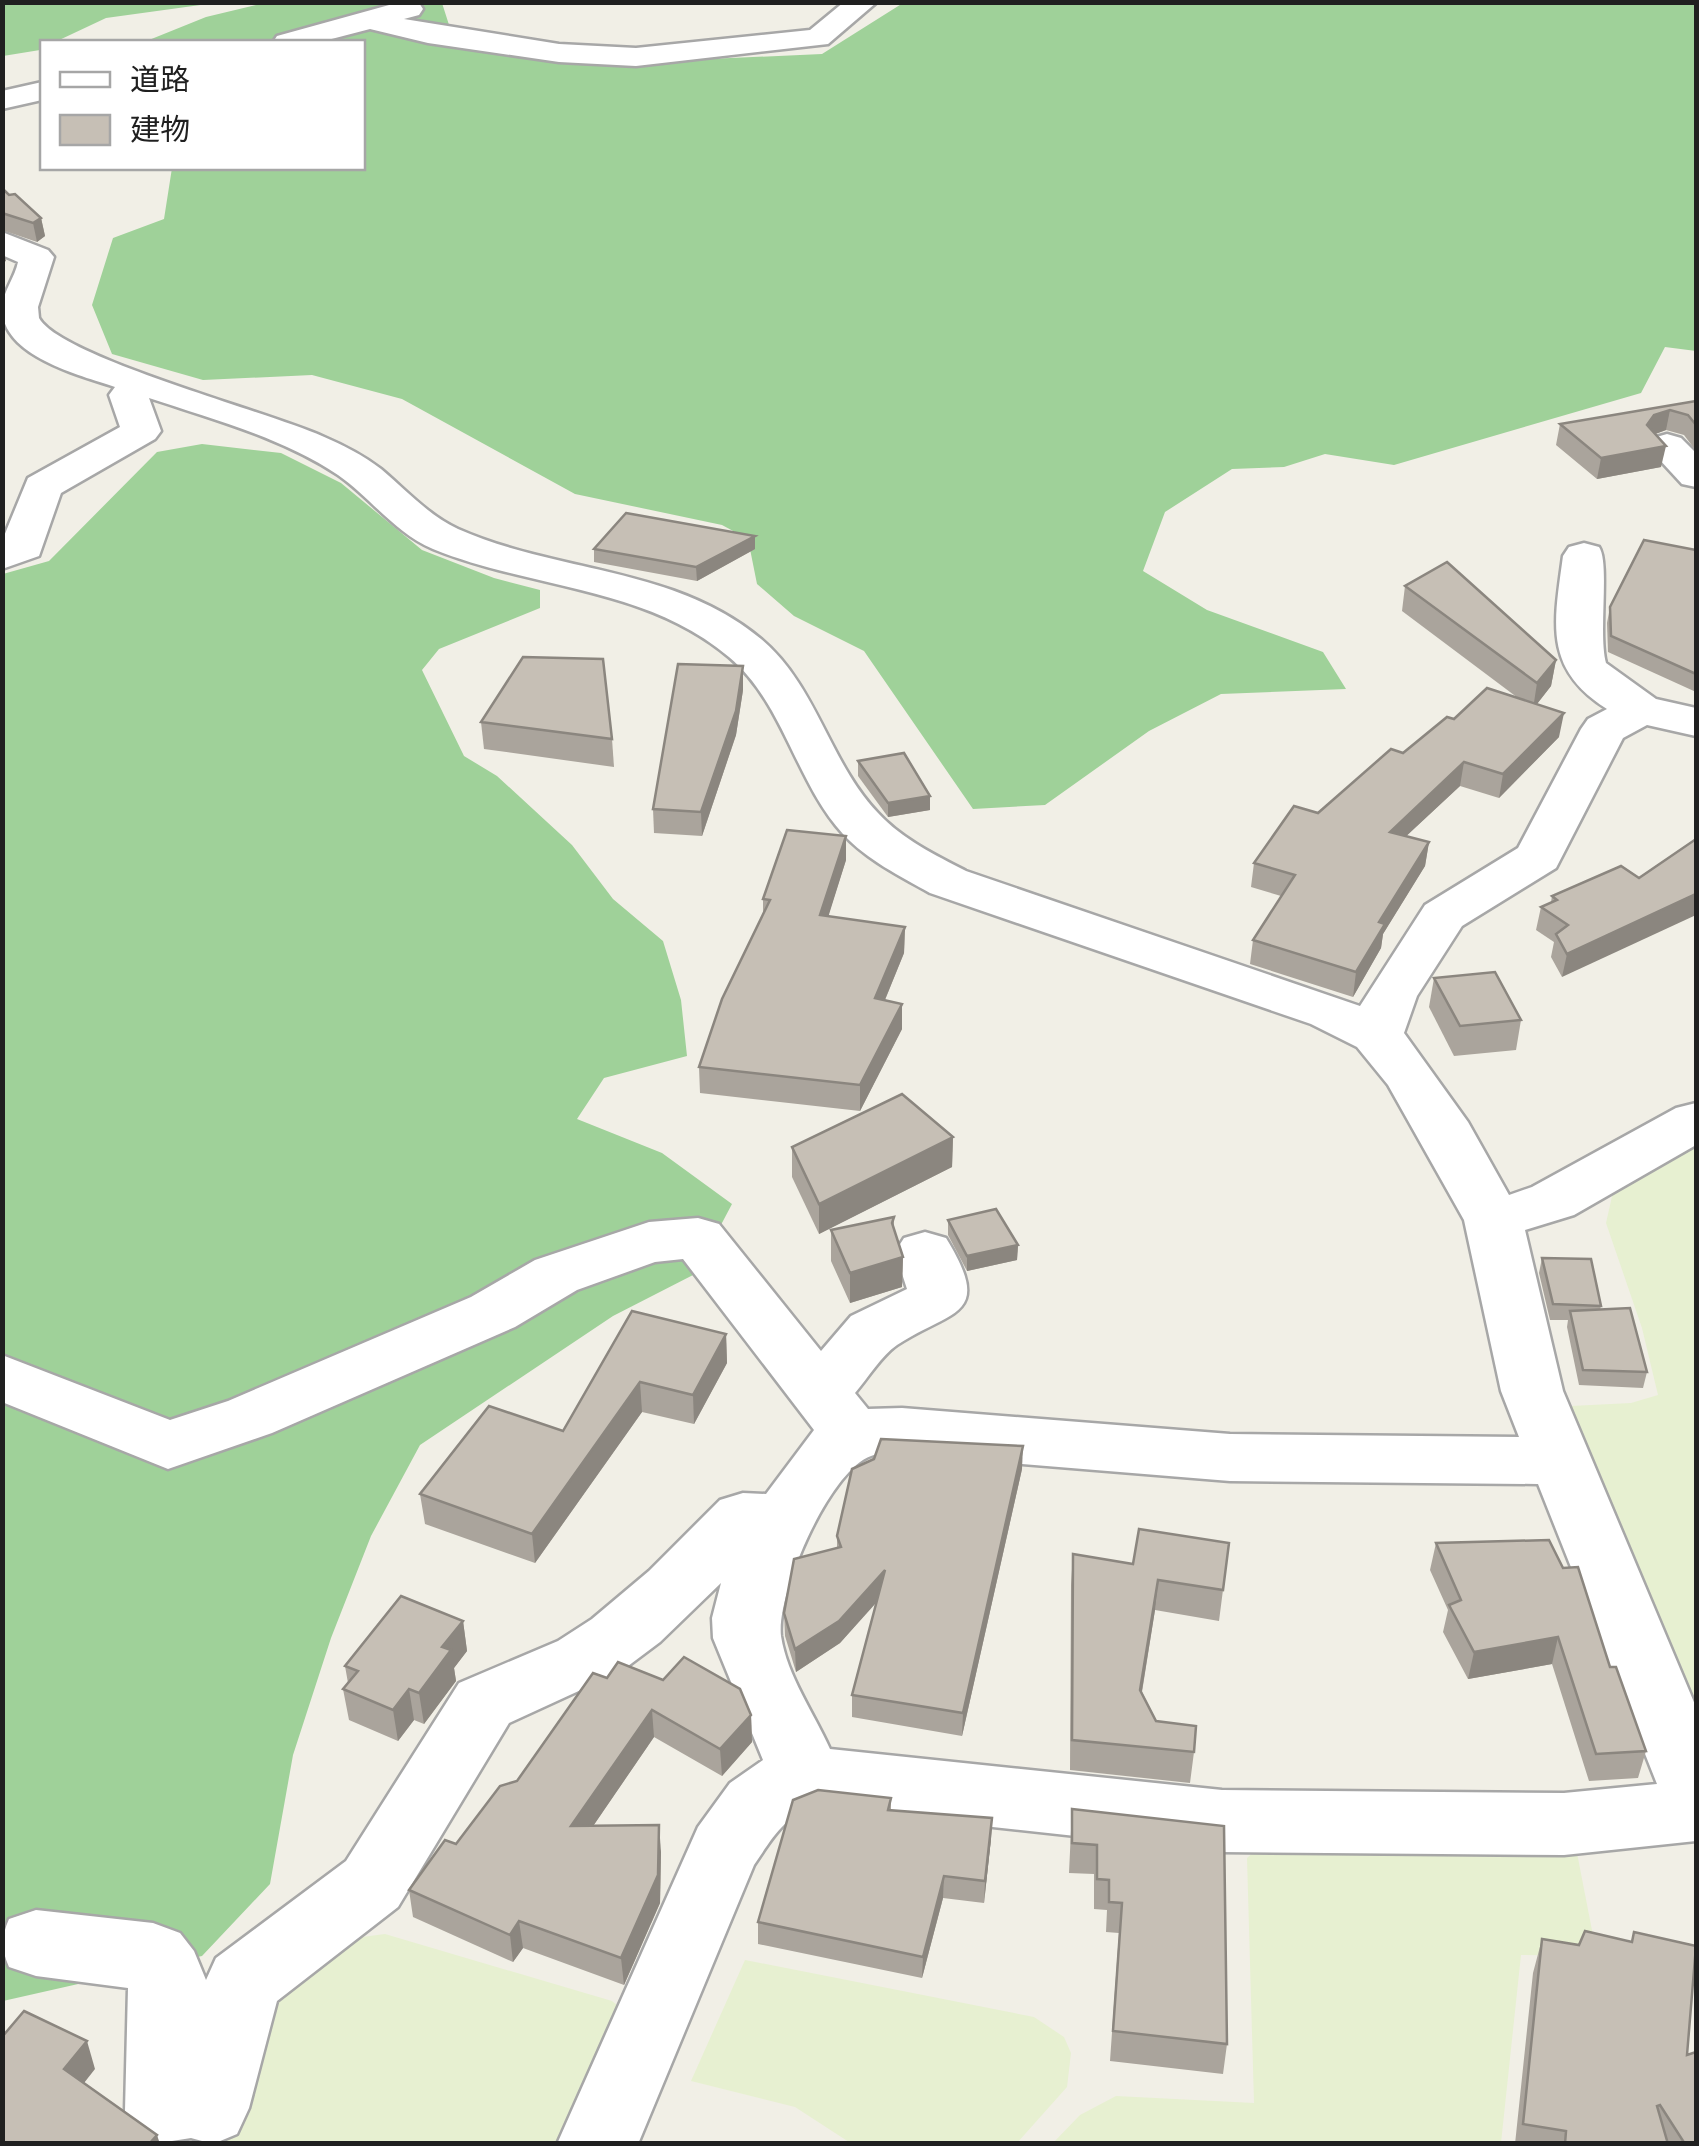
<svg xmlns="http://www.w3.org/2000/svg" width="1699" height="2146" font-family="Rubik,'Noto Sans JP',sans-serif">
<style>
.farmland{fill:#e7f0d1}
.forest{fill:#9fd199}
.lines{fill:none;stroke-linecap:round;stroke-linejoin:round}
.minor-casing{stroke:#a7a7a7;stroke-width:5}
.minor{fill:#fff;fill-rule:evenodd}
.wall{fill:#aaa49c}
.shaded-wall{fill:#8b867f}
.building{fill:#c6bfb5;stroke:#8b867f;stroke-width:2.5}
</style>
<rect width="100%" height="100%" fill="#f1efe6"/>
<g class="farmland">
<path d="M1696 1145V1734L1563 1418 1571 1406 1631 1403 1658 1395 1642 1328 1606 1223 1613 1192Z"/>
<path d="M1565 1847 1577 1853 1597 1956 1521 1955 1501 2143 1052 2144 1080 2115 1116 2096 1254 2103 1247 1858 1257 1849 1468 1856Z"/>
<path d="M385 1934 612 2001 628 2014 569 2143 216 2144 222 2118 291 1976 325 1942Z"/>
<path d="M745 1960 1034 2017 1064 2037 1071 2053 1067 2087 1017 2143 852 2144 795 2107 691 2081Z"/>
</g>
<g class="forest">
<path d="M3 2H215V3L106 18 55 42H42L40 50 3 56Z"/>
<path d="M264 3H442L450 28 597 64 822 54 903 3H1696V351L1665 347 1641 393 1394 465 1325 454 1284 467 1232 469 1165 512 1143 571 1207 610 1323 652 1346 689 1221 694 1149 731 1045 805 973 809 864 651 794 616 757 584 748 539 722 525 575 494 402 399 312 375 203 380 112 354 92 305 113 238 164 219 172 168H362V42H144L206 17Z"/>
<path d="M202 444 281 453 341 483 422 550 494 578 540 590V608L439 649 422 670 464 756 497 776 572 845 613 899 663 941 681 1000 687 1056 604 1078 577 1119 662 1153 732 1204 695 1274 613 1316 420 1445 371 1536 331 1638 293 1755 270 1884 202 1956 3 2001V574L49 561 157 452Z"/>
</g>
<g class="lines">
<defs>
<g id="minor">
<path d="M400 2 419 3 423 9 419 15 404 19 559 44 636 48 810 30 844 2H877L828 44 636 66 559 62 428 43 370 29 320 42H273L277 36Z"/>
<path d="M42 82V100L2 109V91Z"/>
<path d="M2 232 48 250 54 257 38 307 39 318C60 357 269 412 322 436 343 445 363 455 381 469 406 490 428 515 458 529 557 573 674 566 761 639 817 686 829 762 878 813 902 839 935 855 966 871L1360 1006 1425 905 1518 848 1581 729 1588 719 1607 709C1543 669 1554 623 1563 556L1569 547 1584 543 1599 547C1610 563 1598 634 1606 663L1656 699 1696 708V736L1647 725 1623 738 1556 868 1462 926 1417 996 1404 1033 1468 1122 1509 1195 1532 1187 1676 1108 1696 1103V1145L1574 1215 1525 1230 1563 1391 1696 1707V1841L1564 1855 1222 1852 818 1808C785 1813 772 1839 754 1865L638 2144H557L698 1827 730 1783 763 1760 713 1638 712 1618 721 1583 660 1642 620 1672 509 1723 398 1907 277 2001 249 2108 237 2134 213 2144 191 2138 153 2144 137 2137 125 2111 128 1988 36 1976 9 1967C1 1949 1 1937 9 1919L36 1910 153 1923 180 1933 194 1951 206 1980 216 1958 346 1861 459 1683 558 1641 592 1619 649 1571 720 1500 743 1493 766 1494 814 1430 683 1259 655 1262 577 1290 515 1327 272 1433 168 1469 2 1402V1355L170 1420 228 1401 471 1297 535 1260 649 1222 698 1218 719 1224 821 1351 851 1316 907 1289 895 1252 904 1238 925 1232 946 1238C995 1318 951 1309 897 1345 881 1356 868 1378 855 1393L868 1409 902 1408 1230 1434 1519 1437 1501 1391 1464 1220 1388 1085 1357 1047 1311 1024 930 893C900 876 867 860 843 834 795 781 784 703 729 657 645 586 531 589 433 549 395 533 371 498 338 475 283 438 212 419 149 398L161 431 155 439 61 493 39 556 2 569V541L28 478 120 427 109 395 115 387C79 375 0 356 2 306 4 290 15 277 18 262L2 255ZM902 1454 1230 1481 1538 1484 1657 1784 1564 1793 1222 1790 830 1749C814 1713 787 1676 781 1636 776 1594 829 1471 871 1456 880 1452 893 1454 902 1454Z"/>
<path d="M1667 434 1681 438 1696 453V487L1682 484 1647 446 1653 438Z"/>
</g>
</defs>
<use href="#minor" class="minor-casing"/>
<use href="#minor" class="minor"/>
</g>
<g class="wall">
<path d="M2 188 9 195 41 218 45 236 37 242 2 230Z"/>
<path d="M1696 401V451L1684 435 1666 430 1655 434 1661 467 1597 479 1556 445 1560 424Z"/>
<path d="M594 549H755L697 581 594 562Z"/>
<path d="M1696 550V692L1608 652 1607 623 1610 607Z"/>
<path d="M1405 586 1556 660 1551 686 1537 704 1559 737 1499 798 1460 786 1406 836 1429 842 1425 866 1383 934 1381 948 1353 997 1250 964 1253 940 1281 896 1251 887 1254 863 1318 813 1454 719 1518 698 1402 611Z"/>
<path d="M743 690 736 735 702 836 654 833 653 809Z"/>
<path d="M481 722 612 739 614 767 484 749Z"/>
<path d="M858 761 930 810 888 817 858 776Z"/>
<path d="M846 836V860L828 916 905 927 904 953 885 1000 902 1004V1029L860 1111 700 1093 699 1067 763 915V899Z"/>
<path d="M1621 866 1562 977 1551 957 1554 942 1536 930 1541 907 1551 902 1552 896Z"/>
<path d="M1434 978 1521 1020 1516 1050 1454 1056 1429 1007Z"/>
<path d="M953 1137 952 1167 819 1234 792 1177V1147Z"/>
<path d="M894 1217V1230L903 1257 902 1287 850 1303 831 1261V1230Z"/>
<path d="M948 1220 1018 1245 1017 1260 967 1271 948 1235Z"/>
<path d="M1542 1258 1601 1306 1600 1310 1647 1372 1643 1388 1579 1385 1567 1327 1568 1320H1550L1539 1273Z"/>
<path d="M632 1311 726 1334 727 1363 694 1424 642 1412 535 1563 425 1524 420 1494 563 1431Z"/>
<path d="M1022 1469 962 1736 852 1717V1695L876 1602 840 1643 796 1672 785 1636 784 1613 837 1548V1536Z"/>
<path d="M1229 1543 1219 1621 1155 1610 1142 1692 1156 1721 1194 1752 1190 1783 1070 1770 1071 1585 1073 1554 1133 1564Z"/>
<path d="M1436 1543 1610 1667 1646 1751 1638 1778 1589 1781 1552 1664 1468 1679 1443 1632 1448 1610 1430 1570Z"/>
<path d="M463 1621 467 1651 454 1668 456 1681 424 1724 414 1720 398 1741 349 1720 343 1689 348 1683 345 1666Z"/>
<path d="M607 1678 663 1680 751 1715 752 1742 722 1776 654 1737 593 1826 661 1852 660 1903 624 1985 523 1948 513 1962 413 1917 409 1890 456 1844 517 1781Z"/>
<path d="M891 1798V1810L991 1839 984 1903 943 1898 922 1978 758 1944V1922Z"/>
<path d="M1072 1809 1224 1826 1227 2044 1223 2074 1110 2061 1119 1933 1106 1932 1107 1910 1094 1909V1874L1069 1873Z"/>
<path d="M1634 1932 1687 2055 1696 2144H1515L1533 1973 1542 1939 1579 1945 1631 1942Z"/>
</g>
<g class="shaded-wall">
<path d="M41 218 45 236 37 242 33 223Z"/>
<path d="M2 243 6 261 2 263Z"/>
<path d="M1670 410 1666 430 1650 436 1647 425 1654 415Z"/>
<path d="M1666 446 1661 467 1597 479 1601 458Z"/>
<path d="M755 536V549L697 581 696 567Z"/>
<path d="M1556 660 1551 686 1533 709 1537 683Z"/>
<path d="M743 666V690L736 735 702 836 701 812Z"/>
<path d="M1564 713 1559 737 1499 798 1503 774Z"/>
<path d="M1464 762 1460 786 1386 855 1390 832Z"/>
<path d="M930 796V810L888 817V803Z"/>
<path d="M846 836V860L821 940 820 915Z"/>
<path d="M1429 842 1425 866 1383 934 1381 948 1353 997 1356 972 1379 922Z"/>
<path d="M1696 894V915L1562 977 1567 954Z"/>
<path d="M905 927 904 953 875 1024V998Z"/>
<path d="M902 1004V1029L860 1111V1085Z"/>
<path d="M953 1137 952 1167 819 1234V1204Z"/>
<path d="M1018 1245 1017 1260 967 1271V1256Z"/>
<path d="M903 1257 902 1287 850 1303V1273Z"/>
<path d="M726 1334 727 1363 694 1424 693 1395Z"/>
<path d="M640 1382 642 1412 535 1563 532 1534Z"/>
<path d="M1023 1446 1022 1469 962 1736 963 1713Z"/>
<path d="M885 1570V1593L840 1643 796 1672 795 1649Z"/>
<path d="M1158 1580 1155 1610 1137 1721 1140 1690Z"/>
<path d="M463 1621 467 1651 454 1668 456 1681 424 1724 419 1693 442 1647Z"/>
<path d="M1558 1637 1552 1664 1468 1679 1474 1652Z"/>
<path d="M409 1689 414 1720 398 1741 393 1710Z"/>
<path d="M652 1710 654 1737 574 1854 571 1826Z"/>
<path d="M751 1715 752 1742 722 1776 720 1749Z"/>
<path d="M992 1818 991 1839 984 1903 985 1881Z"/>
<path d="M659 1825 661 1852 660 1903 624 1985 621 1958Z"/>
<path d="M944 1876 943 1898 922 1978 923 1957Z"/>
<path d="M519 1921 523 1948 513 1962 510 1935Z"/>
<path d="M87 2041 95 2069 73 2097 64 2069Z"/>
<path d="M157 2135 160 2144H149Z"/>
</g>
<g class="building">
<path d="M2 188 9 195 15 194 41 218 33 223 2 213Z"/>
<path d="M1696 401V425L1688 415 1670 410 1654 415 1647 425 1666 446 1601 458 1560 424Z"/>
<path d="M626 513 755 536 696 567 594 549Z"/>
<path d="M1644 540 1696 550V674L1611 636 1610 607Z"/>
<path d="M1447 562 1556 660 1537 683 1405 586Z"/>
<path d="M523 657 603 659 612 739 481 722Z"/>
<path d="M678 664 743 666 736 711 701 812 653 809Z"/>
<path d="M1487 688 1564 713 1503 774 1464 762 1390 832 1429 842 1379 922 1385 924 1356 972 1253 940 1295 875 1254 863 1294 806 1318 813 1391 749 1403 753 1447 717 1454 719Z"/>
<path d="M904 753 930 796 888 803 858 761Z"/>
<path d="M787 830 846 836 820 915 905 927 875 998 902 1004 860 1085 699 1067 722 999 770 900 763 899Z"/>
<path d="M1696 839V894L1567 954 1556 934 1568 925 1541 907 1557 900 1552 896 1621 866 1639 878Z"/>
<path d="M1495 972 1521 1020 1460 1026 1434 978Z"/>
<path d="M902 1094 953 1137 819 1204 792 1147Z"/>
<path d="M996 1209 1018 1245 967 1256 948 1220Z"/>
<path d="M894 1217 892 1223 903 1257 850 1273 831 1230Z"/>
<path d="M1542 1258 1591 1259 1601 1306 1553 1304Z"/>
<path d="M1630 1308 1647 1372 1583 1370 1570 1311Z"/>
<path d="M632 1311 726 1334 693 1395 640 1382 532 1534 420 1494 489 1406 563 1431Z"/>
<path d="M881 1439 1023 1446 963 1713 852 1695 885 1570 839 1621 795 1649 784 1613 794 1559 841 1547 837 1536 852 1469 874 1459Z"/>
<path d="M1139 1529 1229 1543 1223 1590 1158 1580 1140 1690 1156 1721 1196 1726 1194 1752 1072 1740 1073 1554 1133 1564Z"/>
<path d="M1549 1540 1563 1568 1578 1567 1610 1667H1616L1646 1751 1596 1754 1558 1637 1474 1652 1449 1605 1461 1600 1436 1543Z"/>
<path d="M401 1596 463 1621 442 1647 451 1650 419 1693 409 1689 393 1710 343 1689 358 1671 345 1666Z"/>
<path d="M684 1657 740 1689 751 1715 720 1749 652 1710 571 1826 659 1825 658 1875 621 1958 519 1921 510 1935 409 1890 445 1840 456 1844 500 1786 517 1781 593 1673 607 1678 618 1662 663 1680Z"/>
<path d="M818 1790 891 1798 888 1810 992 1818 985 1881 944 1876 923 1957 758 1922 793 1800Z"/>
<path d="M1072 1809 1224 1826 1227 2044 1113 2031 1122 1903 1109 1902V1880L1097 1879V1845L1072 1843Z"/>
<path d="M1585 1931 1632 1942 1634 1932 1696 1946 1687 2055 1696 2052V2144H1685L1660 2105 1657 2106 1668 2144H1565L1566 2131 1523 2124 1542 1939 1579 1945Z"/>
<path d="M24 2011 87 2041 64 2069 157 2135 149 2144H2V2037Z"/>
</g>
<rect width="1699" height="2146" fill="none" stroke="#202020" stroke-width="10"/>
<rect x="40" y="40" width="325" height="130" fill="#ffffff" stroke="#a6a6a6" stroke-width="2.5"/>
<rect x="60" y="72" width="50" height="15" fill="#ffffff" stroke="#a6a6a6" stroke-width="2.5"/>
<text x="130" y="90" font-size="30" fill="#202020">道路</text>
<rect x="60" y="115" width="50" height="30" fill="#c6bfb5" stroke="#a6a6a6" stroke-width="2.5"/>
<text x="130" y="140" font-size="30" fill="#202020">建物</text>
</svg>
